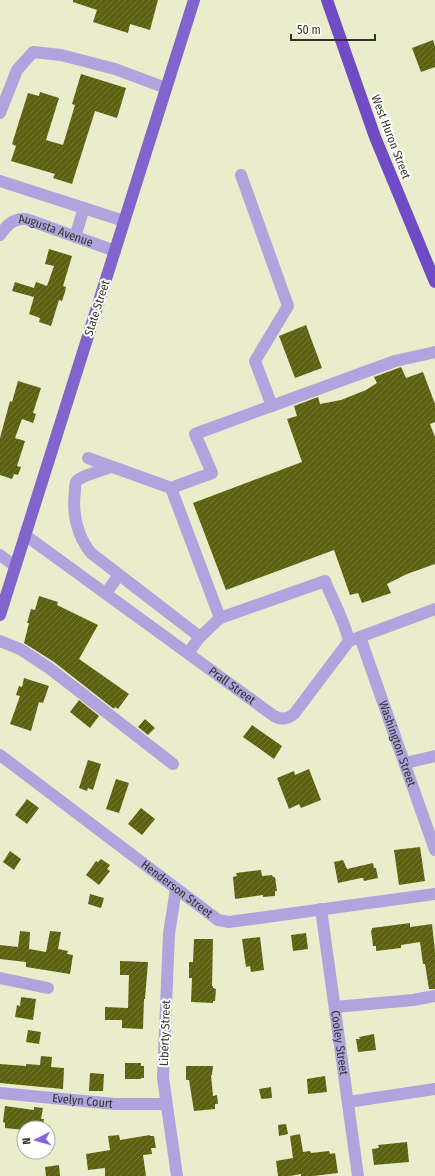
<svg xmlns="http://www.w3.org/2000/svg" width="435" height="1176" font-family="'Fira Sans Condensed',sans-serif">
<style>
.building{fill:url(#building-hatch)}
.lines{fill:none;stroke-linecap:round;stroke-linejoin:round}
.minor{stroke:#afa4dd;stroke-width:12}
.major{stroke:#8165cd;stroke-width:12}
.highway{stroke:#714bc6;stroke-width:12}
.labels{text-anchor:middle;stroke-width:4;stroke-linejoin:round;paint-order:stroke}
.street-label{font-size:12px;fill:#323427;stroke:#fff}
</style>
<defs>
<pattern id="building-hatch" width="6" height="6" patternUnits="userSpaceOnUse"><rect width="6" height="6" fill="#5c6110"/><path d="M-1 1l2-2M0 6l6-6M5 7l2-2" fill="none" stroke="#76793c"/></pattern>
</defs>
<rect width="100%" height="100%" fill="#e9edcb"/>
<g class="building">
<path d="M73 0H158L150 30 130 24 128 33 93 22 97 10 73 2Z"/>
<path d="M433 40 435 46V67L421 72 412 48Z"/>
<path d="M81 74 126 88 117 118 95 111 72 184 53 178 55 174 11 161 16 146 12 144 28 93 39 96 40 92 59 98 46 140 63 145 75 105 72 104Z"/>
<path d="M49 249 72 256 63 286 66 287 65 292 62 301 59 300 51 326 39 322 40 318 29 314 34 297 12 291 15 282 34 288 36 282 47 286 54 266 45 264Z"/>
<path d="M306 325 322 368 295 378 279 336Z"/>
<path d="M401 367 406 378 423 372 435 404V422L430 424 435 437V564L407 574 387 584 391 593 362 603 358 593 350 595 334 550 226 590 193 503 302 462 287 419 297 416 294 406 318 397 320 404 341 400 366 390 377 383 374 377Z"/>
<path d="M18 381 41 388 33 413 36 414 33 423 22 419 15 438 25 441 17 466 21 467 18 475 14 474 12 479 0 475V438L10 401 12 402Z"/>
<path d="M39 596 58 602 57 605 98 625 79 659 129 694 118 709 115 707 114 709 54 662 24 643 29 623H27L31 609 35 610Z"/>
<path d="M24 678 49 686 43 703 39 702 31 731 10 724 20 696 16 695 19 686 22 687Z"/>
<path d="M79 700 99 716 90 728 70 712Z"/>
<path d="M145 719 155 728 148 735 138 727Z"/>
<path d="M252 725 282 746 274 759 243 737Z"/>
<path d="M88 760 101 764 93 790 88 788 87 791 79 788Z"/>
<path d="M309 769 321 800 301 808 299 804 289 809 277 778 294 771 295 775Z"/>
<path d="M116 779 129 783 119 813 106 809Z"/>
<path d="M27 799 39 808 27 824 15 815Z"/>
<path d="M141 808 155 819 142 835 128 824Z"/>
<path d="M420 847 425 881 399 885 394 850Z"/>
<path d="M10 851 21 859 14 870 3 862Z"/>
<path d="M101 859 110 865 107 869 110 871 99 885 86 875 96 861 98 862Z"/>
<path d="M343 860 347 869 373 863 374 868H376L378 878 364 881 363 878H361L338 883 334 862Z"/>
<path d="M261 870 262 876 272 875 273 877H275L277 891H275V896L263 897V895L235 899 233 877 237 876 236 873Z"/>
<path d="M90 894 104 898 101 908 88 904Z"/>
<path d="M410 923V927L432 924 435 951V989H429L425 964H423L420 942 401 945V948L376 951V946H373L371 930H372V928Z"/>
<path d="M20 931 30 932 29 949 46 952 50 931 61 932 58 949 68 951 67 954 73 955 70 974 26 967V962L0 959V945L18 947Z"/>
<path d="M306 933 308 949 293 951 291 935Z"/>
<path d="M260 937 264 970 251 972 250 966 246 967 242 939Z"/>
<path d="M194 939H213L212 986H213V988L216 989 215 1001H213V1003L191 1002 192 978H189V962H193Z"/>
<path d="M120 961 148 962 145 999H144L143 1029 122 1028V1020H105V1007L128 1008 129 975H120Z"/>
<path d="M21 997 36 999 33 1020 15 1017 17 1005 20 1006Z"/>
<path d="M28 1030 41 1032 39 1044 26 1042Z"/>
<path d="M374 1034 376 1050 358 1052 356 1039H360L359 1037Z"/>
<path d="M41 1056 52 1057 51 1067 64 1068 63 1089 0 1083V1064L26 1066V1064L40 1065Z"/>
<path d="M125 1063H141V1066H144V1078H141V1079H125Z"/>
<path d="M186 1066H213L212 1075H211L213 1096 217 1095 218 1104H215V1109L194 1111 189 1080H186Z"/>
<path d="M90 1073 104 1074 103 1091H89Z"/>
<path d="M325 1076 327 1092 308 1094 307 1079Z"/>
<path d="M271 1087 272 1098 262 1099 261 1098 259 1089Z"/>
<path d="M5 1106 34 1110V1107L43 1108 41 1119H44L43 1128H24V1130L5 1128V1123L3 1122Z"/>
<path d="M286 1124 288 1134 279 1136 278 1125Z"/>
<path d="M300 1134 303 1152 310 1151 311 1153 329 1151 330 1154 335 1153 338 1173 313 1176H301V1174L290 1176H278L276 1161 293 1158 290 1136Z"/>
<path d="M119 1135 120 1140 150 1135V1136H154L156 1148H151L152 1154 143 1155 146 1176H105V1168L88 1170 86 1154 110 1150 108 1136Z"/>
<path d="M407 1142 409 1162 374 1165 372 1149 379 1148 378 1145Z"/>
<path d="M59 1165 60 1176H46L45 1167Z"/>
</g>
<g class="lines">
<g class="minor">
<path d="M0 113 17 70 33 52 61 55 115 69 166 88"/>
<path d="M241 175 288 306 255 361 272 406"/>
<path d="M0 181 124 221"/>
<path id="s1" d="M0 235C7 225 13 218 26 219L115 251"/>
<path d="M75 237 84 208"/>
<path d="M88 458 171 488"/>
<path d="M111 467C104 470 80 476 76 482 75 484 75 488 75 491 72 513 77 536 91 553L200 637"/>
<path id="s2" d="M25 535 274 716C281 720 288 719 294 714L349 641 435 609"/>
<path d="M0 555 15 566"/>
<path d="M106 593 119 575"/>
<path id="s3" d="M360 637 435 850"/>
<path d="M0 641 20 649 49 668 173 764"/>
<path d="M349 641C344 620 333 601 325 581L220 618 171 488 212 473 195 434 395 361 435 352"/>
<path d="M188 653 200 637 220 618"/>
<path id="s4" d="M0 755 218 920 229 922 435 894"/>
<path d="M405 763 435 756"/>
<path d="M176 889 169 934 163 1078 177 1176"/>
<path id="s5" d="M321 909 358 1176"/>
<path d="M0 978 48 988"/>
<path d="M335 1007 413 1000 435 996"/>
<path id="s6" d="M0 1093 115 1104H166"/>
<path d="M348 1102 435 1089"/>
</g>
<path class="major" d="M0 615 194 0"/>
<path class="highway" d="M327 0 375 137 435 282"/>
</g>
<g class="labels">
<g class="street-label">
<text transform="translate(391 137) rotate(69)" y="4">West Huron Street</text>
<text dy="4" stroke="none"><textPath href="#s1" startOffset="64">Augusta Avenue</textPath></text>
<text transform="translate(97 308) rotate(-72)" y="4">State Street</text>
<text dy="4" stroke="none"><textPath href="#s2" startOffset="256">Prall Street</textPath></text>
<text dy="4" stroke="none"><textPath href="#s3" startOffset="113">Washington Street</textPath></text>
<text dy="4" stroke="none"><textPath href="#s4" startOffset="222">Henderson Street</textPath></text>
<text transform="translate(165 1033) rotate(-88)" y="4">Liberty Street</text>
<text dy="4" stroke="none"><textPath href="#s5" startOffset="135">Cooley Street</textPath></text>
<text dy="4" stroke="none"><textPath href="#s6" startOffset="83">Evelyn Court</textPath></text>
</g>
</g>
<g transform="translate(36 1140) rotate(264)"><circle r="19" fill="#ffffff" stroke="#adaea9"/>
<path d="M0-3L7 15L0 10L-7 15Z" fill="#8764df"/>
<text y="-6" font-size="11" font-weight="bold" text-anchor="middle" fill="#323427">N</text>
</g>
<path d="M291 34v6h84v-6" fill="none" stroke="#323427" stroke-width="2"/>
<text x="297" y="34" font-size="12" fill="#323427" stroke="#ffffff" stroke-width="3" paint-order="stroke">50 m</text>
</svg>
